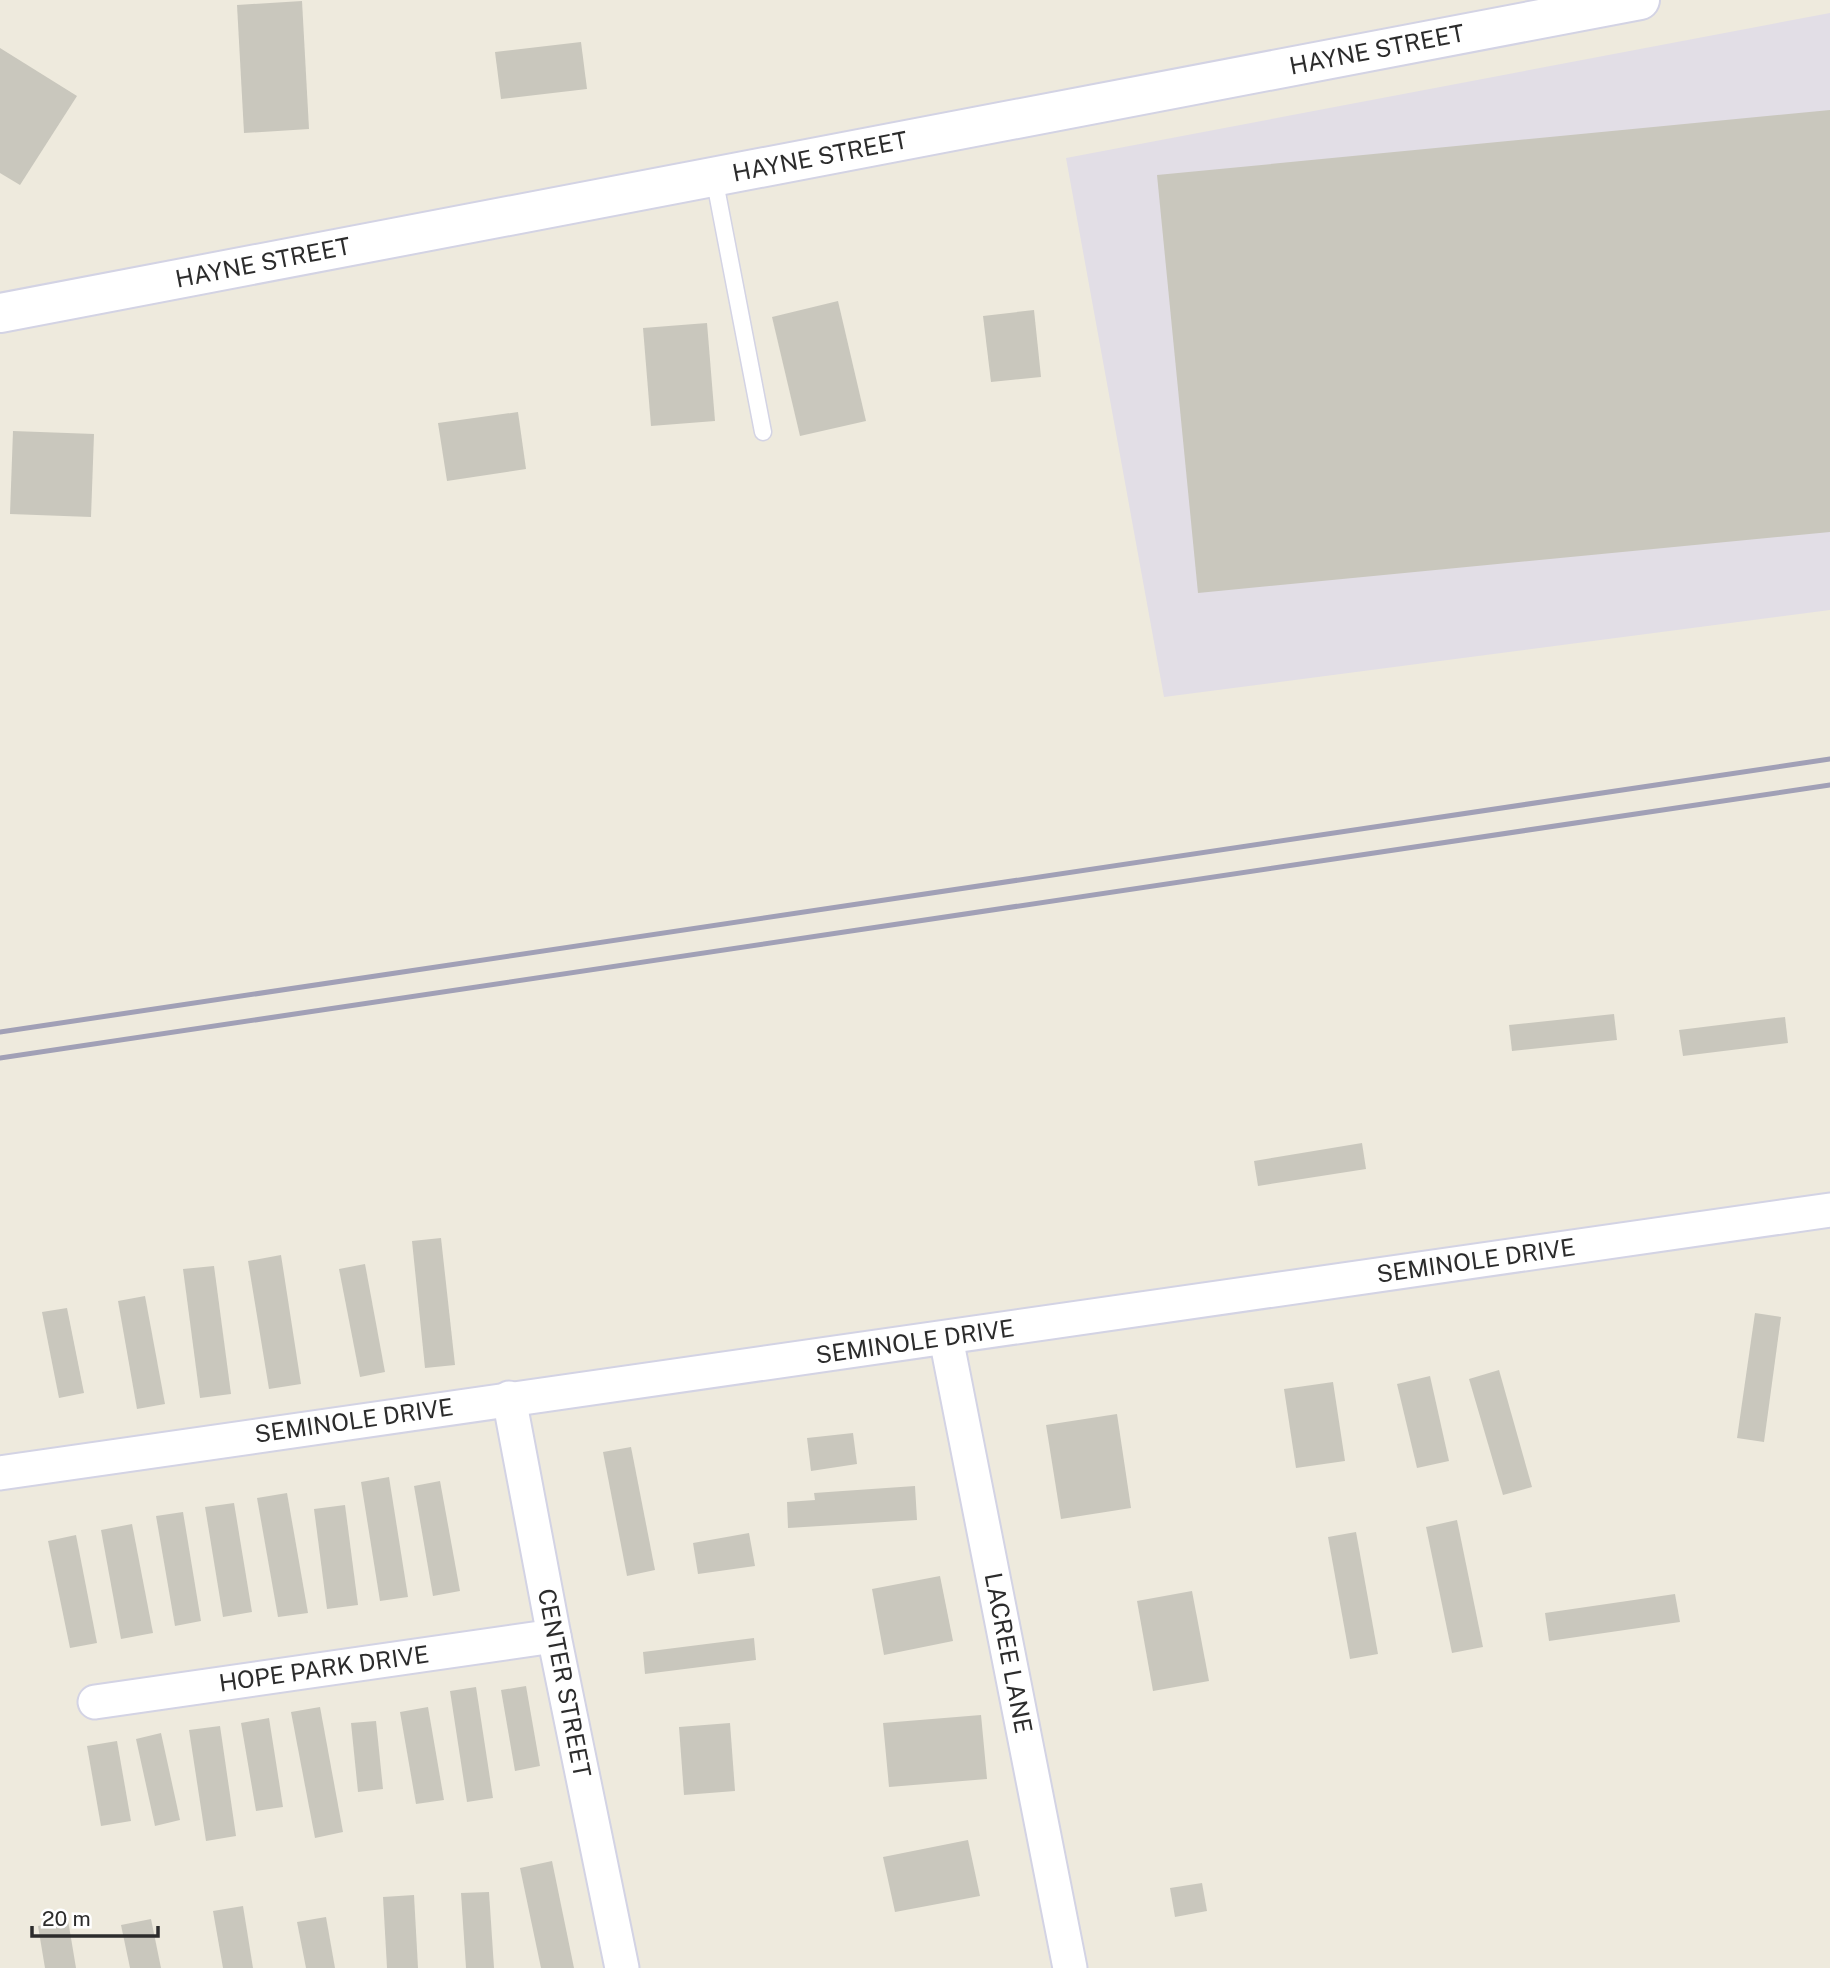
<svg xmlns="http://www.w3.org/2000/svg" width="1830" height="1968" font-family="'Public Sans',sans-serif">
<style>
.industrial{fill:#e2dee6}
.building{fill:#c9c7bd}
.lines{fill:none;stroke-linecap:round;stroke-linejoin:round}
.service-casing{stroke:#d3d3e4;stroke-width:19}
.minor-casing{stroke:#d3d3e4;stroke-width:37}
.tertiary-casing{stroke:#d3d3e4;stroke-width:42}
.service{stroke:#fff;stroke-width:16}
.minor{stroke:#fff;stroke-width:33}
.tertiary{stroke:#fff;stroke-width:38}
.rail{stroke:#a1a0b6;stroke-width:5}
.labels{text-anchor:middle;stroke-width:5;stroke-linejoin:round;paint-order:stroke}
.street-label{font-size:24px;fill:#2c2c2c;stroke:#fff}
</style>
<rect width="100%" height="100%" fill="#eeeadd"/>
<path class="industrial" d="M1830 13V610L1164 697 1066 158Z"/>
<g class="building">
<path d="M302 1 309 129 244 133 237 5Z"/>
<path d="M581 42 587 89 501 99 495 52Z"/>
<path d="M0 48 77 96 20 185 0 173Z"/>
<path d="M1830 110V532L1198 593 1157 175Z"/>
<path d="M838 301 866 421 800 436 772 317Z"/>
<path d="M1034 310 1041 377 991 382 983 316Z"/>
<path d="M707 323 715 421 651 426 643 328Z"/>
<path d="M518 412 526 469 447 481 438 423Z"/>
<path d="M13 431 94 434 91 517 10 514Z"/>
<path d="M1614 1014 1617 1040 1512 1051 1509 1025Z"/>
<path d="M1785 1017 1788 1043 1683 1056 1679 1030Z"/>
<path d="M1362 1143 1366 1169 1258 1186 1254 1161Z"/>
<path d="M441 1238 455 1365 425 1368 412 1241Z"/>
<path d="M281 1255 301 1384 269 1389 248 1261Z"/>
<path d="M365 1264 385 1372 360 1377 339 1269Z"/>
<path d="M214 1266 231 1394 200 1398 183 1269Z"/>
<path d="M145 1296 165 1404 137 1409 118 1301Z"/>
<path d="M67 1308 84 1393 59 1398 42 1312Z"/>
<path d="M1755 1313 1781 1317 1764 1442 1737 1438Z"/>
<path d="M1499 1370 1532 1487 1503 1495 1469 1379Z"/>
<path d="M1430 1376 1449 1461 1417 1468 1397 1384Z"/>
<path d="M1333 1382 1345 1461 1296 1468 1284 1389Z"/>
<path d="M1117 1414 1131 1508 1061 1519 1046 1425Z"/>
<path d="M853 1433 857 1464 811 1471 807 1438Z"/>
<path d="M631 1447 655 1570 627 1576 603 1452Z"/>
<path d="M389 1477 408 1597 380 1601 361 1482Z"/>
<path d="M440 1481 460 1591 433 1596 414 1486Z"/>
<path d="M915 1486 917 1520 788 1528 787 1502 815 1500 814 1493Z"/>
<path d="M287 1493 308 1613 278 1617 257 1498Z"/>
<path d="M234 1503 252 1612 223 1617 205 1507Z"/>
<path d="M345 1505 358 1605 327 1609 314 1509Z"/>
<path d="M183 1512 201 1621 175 1626 156 1516Z"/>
<path d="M1457 1520 1483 1647 1452 1653 1426 1527Z"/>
<path d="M132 1524 153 1633 121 1639 101 1530Z"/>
<path d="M1356 1532 1378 1654 1350 1659 1328 1537Z"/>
<path d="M749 1533 755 1566 698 1574 693 1543Z"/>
<path d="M76 1535 97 1643 70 1648 48 1541Z"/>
<path d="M940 1576 953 1641 884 1655 872 1589Z"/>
<path d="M1192 1591 1209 1681 1153 1691 1137 1601Z"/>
<path d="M1675 1594 1680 1622 1549 1641 1545 1613Z"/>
<path d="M754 1638 756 1660 645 1674 643 1652Z"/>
<path d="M526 1686 540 1766 515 1771 501 1690Z"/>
<path d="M476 1687 493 1798 467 1802 450 1691Z"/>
<path d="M320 1707 343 1832 315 1838 291 1712Z"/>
<path d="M428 1707 444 1800 416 1804 400 1712Z"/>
<path d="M981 1715 987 1779 889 1787 883 1723Z"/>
<path d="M269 1718 283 1807 256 1811 241 1723Z"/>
<path d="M376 1721 383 1789 358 1792 351 1723Z"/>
<path d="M730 1723 735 1791 684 1795 679 1727Z"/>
<path d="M220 1726 236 1836 206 1841 189 1730Z"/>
<path d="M161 1733 180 1820 155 1826 136 1739Z"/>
<path d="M117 1741 131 1821 101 1826 87 1746Z"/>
<path d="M968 1840 980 1896 895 1912 883 1857Z"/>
<path d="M552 1861 574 1968H541L520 1868Z"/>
<path d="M1202 1883 1207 1911 1175 1917 1170 1888Z"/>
<path d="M489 1892 494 1968H466L461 1893Z"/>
<path d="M414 1895 418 1968H387L383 1897Z"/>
<path d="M243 1906 253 1968H223L213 1911Z"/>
<path d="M326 1917 335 1968H306L297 1922Z"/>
<path d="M151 1919 161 1968H130L121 1925Z"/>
<path d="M68 1920 76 1968H45L38 1926Z"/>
</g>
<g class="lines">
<defs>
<path id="service" d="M714 177 763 432"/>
<g id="minor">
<path d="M946 1338 1070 1968"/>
<path d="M509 1398 554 1636 622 1968"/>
<path d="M0 1473 1830 1210"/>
<path d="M95 1702 554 1636"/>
</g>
<path id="tertiary" d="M0 313 1640 0"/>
</defs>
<use href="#service" class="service-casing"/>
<use href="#minor" class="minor-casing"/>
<use href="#tertiary" class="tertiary-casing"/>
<use href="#service" class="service"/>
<use href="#minor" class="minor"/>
<use href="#tertiary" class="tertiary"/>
<g class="rail">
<path d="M0 1032 1830 759"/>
<path d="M0 1058 1830 785"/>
</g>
</g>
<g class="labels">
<g class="street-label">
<text transform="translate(1377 50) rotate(-11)" y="8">HAYNE STREET</text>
<text transform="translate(820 157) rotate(-11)" y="8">HAYNE STREET</text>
<text transform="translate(263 263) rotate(-11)" y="8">HAYNE STREET</text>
<text transform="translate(1476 1261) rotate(-8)" y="8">SEMINOLE DRIVE</text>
<text transform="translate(915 1342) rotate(-8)" y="8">SEMINOLE DRIVE</text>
<text transform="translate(354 1421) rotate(-8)" y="8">SEMINOLE DRIVE</text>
<text transform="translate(1008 1653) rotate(79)" y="8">LACREE LANE</text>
<text transform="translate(324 1669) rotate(-8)" y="8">HOPE PARK DRIVE</text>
<text transform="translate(564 1683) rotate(79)" y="8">CENTER STREET</text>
</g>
</g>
<path d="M32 1926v10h126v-10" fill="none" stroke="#2c2c2c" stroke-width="3.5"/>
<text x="42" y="1926" font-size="21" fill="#2c2c2c" stroke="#ffffff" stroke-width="5" paint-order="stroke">20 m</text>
</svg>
